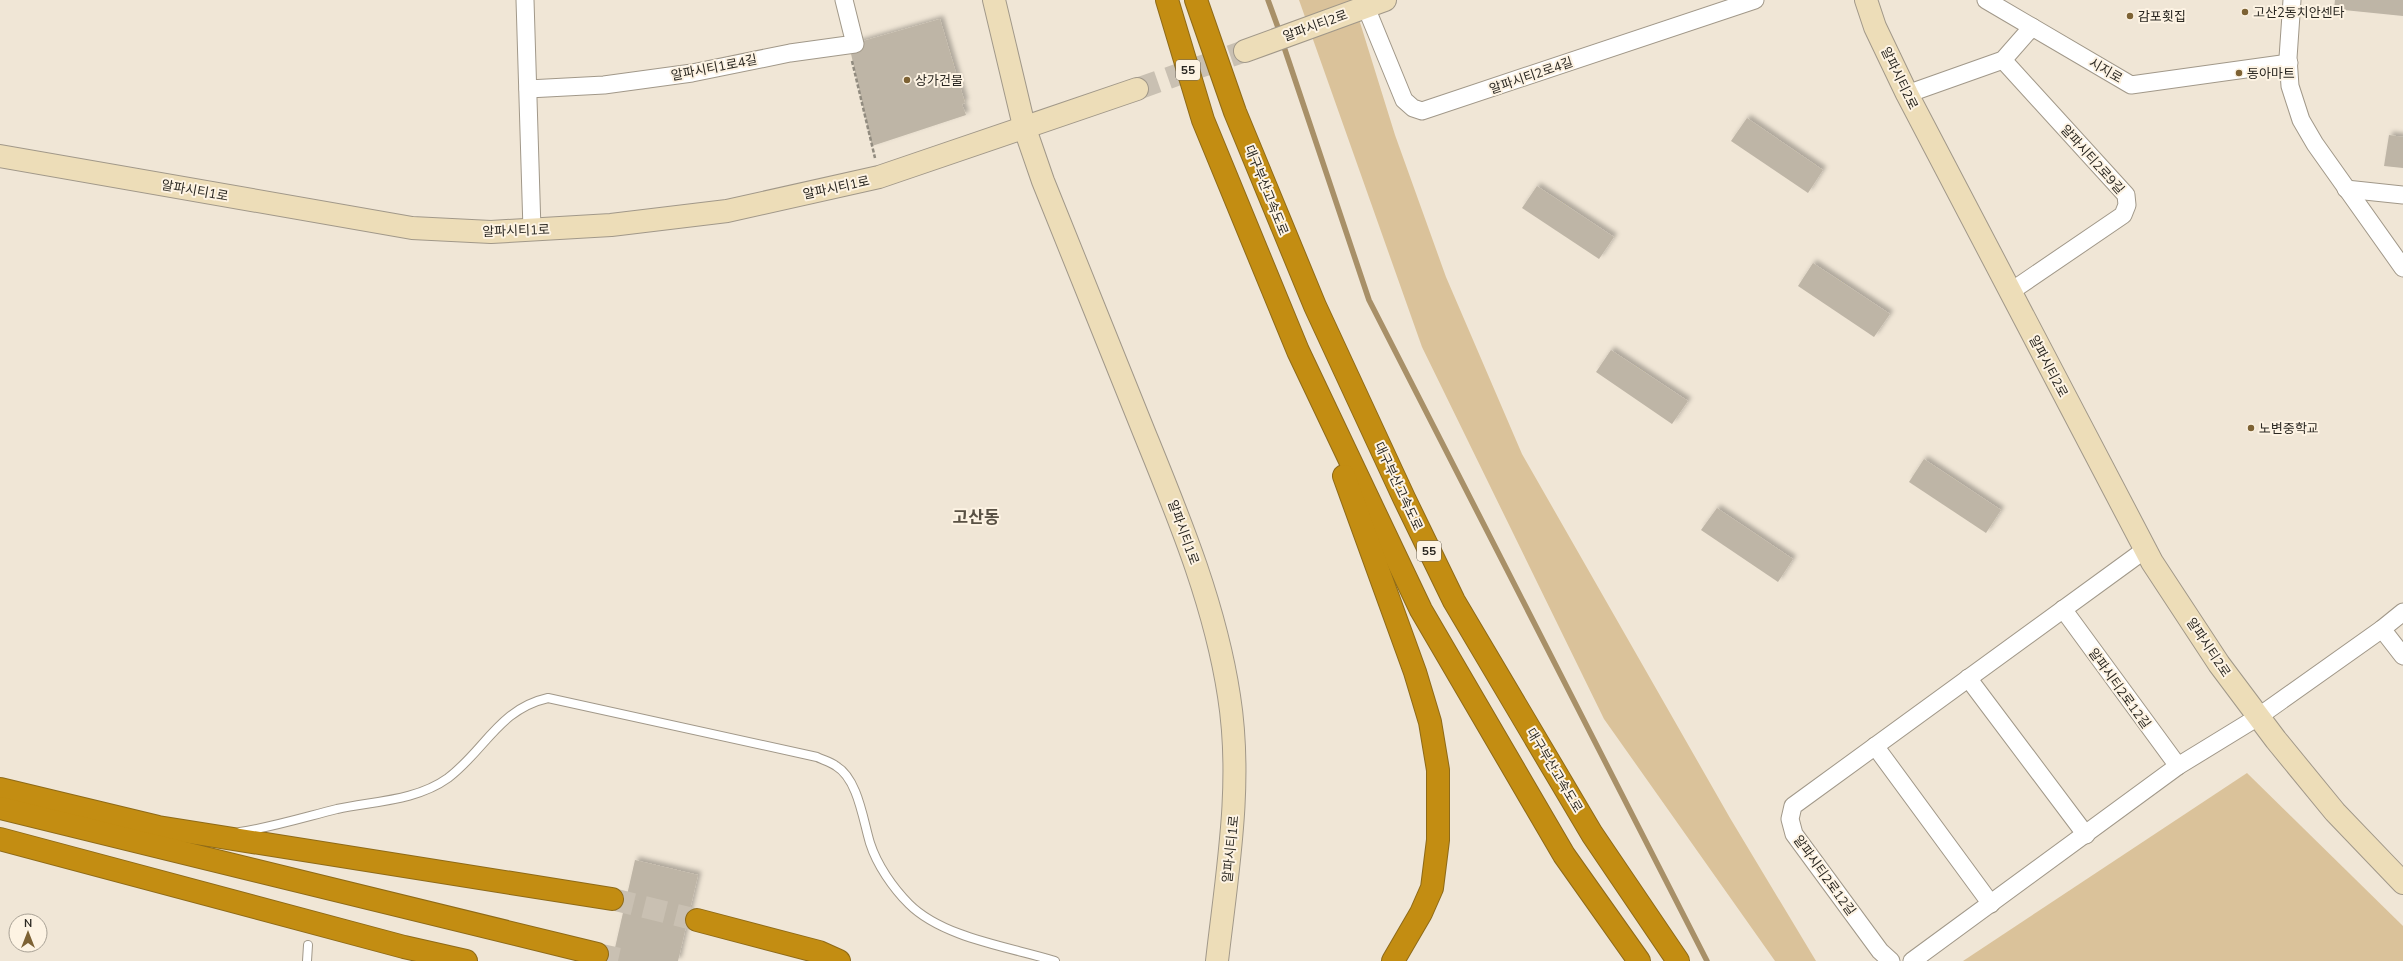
<svg xmlns="http://www.w3.org/2000/svg" width="2403" height="961" font-family="'Nunito Sans','Noto Sans KR',sans-serif">
<style>
.green{fill:#dac29a}
.lines{fill:none;stroke-linecap:round;stroke-linejoin:round}
.stream{stroke:#a89068;stroke-width:5.5}
.building{fill:#beb5a6;filter:url(#shadow)}
.secondary-tunnel{stroke:#c9c0b2;stroke-width:22;stroke-dasharray:22 11;stroke-linecap:butt}
.highway-tunnel{stroke:#c9c0b2;stroke-width:22;stroke-dasharray:22 11;stroke-linecap:butt}
.lane-casing{stroke:#a19889;stroke-width:10}
.street-casing{stroke:#a19889;stroke-width:19}
.secondary-casing{stroke:#a19889;stroke-width:24}
.highway-casing{stroke:#8e6a18;stroke-width:24}
.path{stroke:#918b7f;stroke-width:2.5;stroke-dasharray:4 2;stroke-linecap:butt}
.lane{stroke:#fff;stroke-width:8}
.street{stroke:#fff;stroke-width:17}
.secondary{stroke:#edddb8;stroke-width:22}
.highway{stroke:#c38d12;stroke-width:22}
.poi-dot{fill:#7d6234;stroke:#fdf3e3;stroke-width:1.5}
.labels{text-anchor:middle;stroke-width:4;stroke-linejoin:round;paint-order:stroke}
.shield{fill:#fdf3e3;stroke:#6a655c;stroke-width:1}
.shield-label{font-size:12px;font-weight:bold;fill:#2b2822}
.poi-label{font-size:13px;fill:#2b2822;stroke:#fdf3e3;text-anchor:start}
.street-label{font-size:13px;fill:#2b2822;stroke:#fdf3e3}
.district-label{font-size:17px;font-weight:bold;fill:#595144;stroke:#fdf3e3}
</style>
<defs>
<filter id="shadow"><feDropShadow dx="3.5" dy="-3.5" stdDeviation="2" flood-color="#0004"/></filter>
</defs>
<rect width="100%" height="100%" fill="#f0e6d6"/>
<g class="green">
<path d="M1299 0H1353L1395 135 1446 277 1522 454 1730 818 1816 961H1775L1604 719 1422 347Z"/>
<path d="M2247 773 2403 926V961H1963Z"/>
</g>
<g class="lines">
<g class="stream">
<path d="M1268 0 1280 33"/>
<path d="M1282 41 1369 300 1707 961"/>
</g>
</g>
<g class="building">
<path d="M2335 0H2403V16L2334 9Z"/>
<path d="M940 19 965 103 962 104 966 115 872 146 849 45Z"/>
<path d="M1747 118 1823 170 1808 193 1731 141Z"/>
<path d="M2389 135 2403 137V168L2384 166Z"/>
<path d="M1537 186 1614 237 1599 259 1522 208Z"/>
<path d="M1813 263 1890 314 1874 337 1798 286Z"/>
<path d="M1611 350 1688 401 1672 424 1596 372Z"/>
<path d="M1924 459 2001 510 1986 533 1909 482Z"/>
<path d="M1717 508 1793 559 1778 582 1701 530Z"/>
<path d="M635 860 698 875 678 961H612Z"/>
</g>
<g class="lines">
<path class="secondary-tunnel" d="M1137 89 1245 51"/>
<g class="highway-tunnel">
<path d="M612 899 697 920"/>
<path d="M597 954 629 961"/>
</g>
<defs>
<g id="lane">
<path d="M240 832C273 827 305 817 337 809 374 801 416 801 448 778 485 750 499 709 548 698L817 757C823 760 831 762 836 766 858 779 863 820 870 843 877 865 893 888 909 904 943 938 1010 947 1055 961"/>
<path d="M307 961 308 945"/>
</g>
<g id="street">
<path d="M525 0 532 230"/>
<path d="M1363 0 1404 100 1413 108 1422 111 1755 0"/>
<path d="M1986 0 2131 85 2289 63"/>
<path d="M2292 0 2288 58 2290 86 2301 120 2315 144 2403 268"/>
<path d="M2003 60 2126 195 2127 205 2123 215 2010 292"/>
<path d="M528 89 604 85 692 73 790 53 855 44 844 0"/>
<path d="M1907 94 2003 60 2032 27"/>
<path d="M2346 189 2403 195"/>
<path d="M2063 609 2178 766"/>
<path d="M2403 612 2382 629 2403 656"/>
<path d="M1968 678 2086 835"/>
<path d="M1875 746 1991 904"/>
<path d="M1891 961 1880 951 1794 834 1790 819 1793 806 2146 549"/>
<path d="M1912 961 2178 766 2258 717 2382 629"/>
</g>
<g id="secondary">
<path d="M994 0 1024 126 1043 181C1077 265 1110 348 1144 432 1179 518 1215 604 1229 696 1243 784 1227 873 1217 961"/>
<path d="M1866 0 1875 27 1907 94 2152 562 2219 664 2276 740 2335 812 2403 883"/>
<path d="M1245 51 1385 0"/>
<path d="M0 156 412 228 491 232 611 225 727 211 879 177 1137 89"/>
</g>
<g id="highway">
<path d="M1167 0 1203 120 1298 351 1421 610 1564 855 1639 961"/>
<path d="M1196 0 1235 112 1315 306 1404 498 1454 601 1592 834 1678 961"/>
<path d="M1344 476 1415 672 1430 722 1438 770V840L1432 888 1421 913 1393 961"/>
<path d="M0 789 158 827 612 899"/>
<path d="M0 808 597 954"/>
<path d="M0 839 404 947 466 961"/>
<path d="M697 920 819 952 839 961"/>
</g>
</defs>
<use href="#lane" class="lane-casing"/>
<use href="#street" class="street-casing"/>
<use href="#secondary" class="secondary-casing"/>
<use href="#highway" class="highway-casing"/>
<path class="path" d="M852 61 875 158"/>
<use href="#lane" class="lane"/>
<use href="#street" class="street"/>
<use href="#secondary" class="secondary"/>
<use href="#highway" class="highway"/>
</g>
<g class="poi-dot">
<circle cx="2245" cy="12" r="4"/>
<circle cx="2130" cy="16" r="4"/>
<circle cx="2239" cy="73" r="4"/>
<circle cx="907" cy="80" r="4"/>
<circle cx="2251" cy="428" r="4"/>
</g>
<g class="labels">
<g class="shield">
<rect x="1176" y="60" width="24" height="20" rx="3"/>
<rect x="1417" y="541" width="24" height="20" rx="3"/>
</g>
<g class="shield-label">
<text x="1188" y="74">55</text>
<text x="1429" y="555">55</text>
</g>
<g class="poi-label">
<text x="2253" y="17">고산2동치안센타</text>
<text x="2138" y="21">감포횟집</text>
<text x="2247" y="78">동아마트</text>
<text x="915" y="85">상가건물</text>
<text x="2259" y="433">노변중학교</text>
</g>
<g class="street-label">
<text transform="translate(1315 25) rotate(-20)" y="5">알파시티2로</text>
<text transform="translate(714 67) rotate(-11)" y="5">알파시티1로4길</text>
<text transform="translate(2106 70) rotate(30)" y="5">시지로</text>
<text transform="translate(1531 75) rotate(-19)" y="5">알파시티2로4길</text>
<text transform="translate(1900 78) rotate(64)" y="5">알파시티2로</text>
<text transform="translate(2093 159) rotate(48)" y="5">알파시티2로9길</text>
<text transform="translate(836 187) rotate(-12)" y="5">알파시티1로</text>
<text transform="translate(195 190) rotate(10)" y="5">알파시티1로</text>
<text transform="translate(1267 190) rotate(68)" y="5">대구부산고속도로</text>
<text transform="translate(516 230) rotate(-2)" y="5">알파시티1로</text>
<text transform="translate(2049 366) rotate(62)" y="5">알파시티2로</text>
<text transform="translate(1399 486) rotate(65)" y="5">대구부산고속도로</text>
<text transform="translate(1184 532) rotate(70)" y="5">알파시티1로</text>
<text transform="translate(2209 647) rotate(56)" y="5">알파시티2로</text>
<text transform="translate(2120 688) rotate(54)" y="5">알파시티2로12길</text>
<text transform="translate(1555 770) rotate(59)" y="5">대구부산고속도로</text>
<text transform="translate(1230 849) rotate(-84)" y="5">알파시티1로</text>
<text transform="translate(1825 875) rotate(54)" y="5">알파시티2로12길</text>
</g>
<g class="district-label">
<text x="976" y="523">고산동</text>
</g>
</g>
<g transform="translate(28 933)"><circle r="19" fill="#fdf3e3" stroke="#a9a296"/>
<path d="M0-3L7 15L0 10L-7 15Z" fill="#7d6234"/>
<text y="-6" font-size="11" font-weight="bold" text-anchor="middle" fill="#2b2822">N</text>
</g>
</svg>
